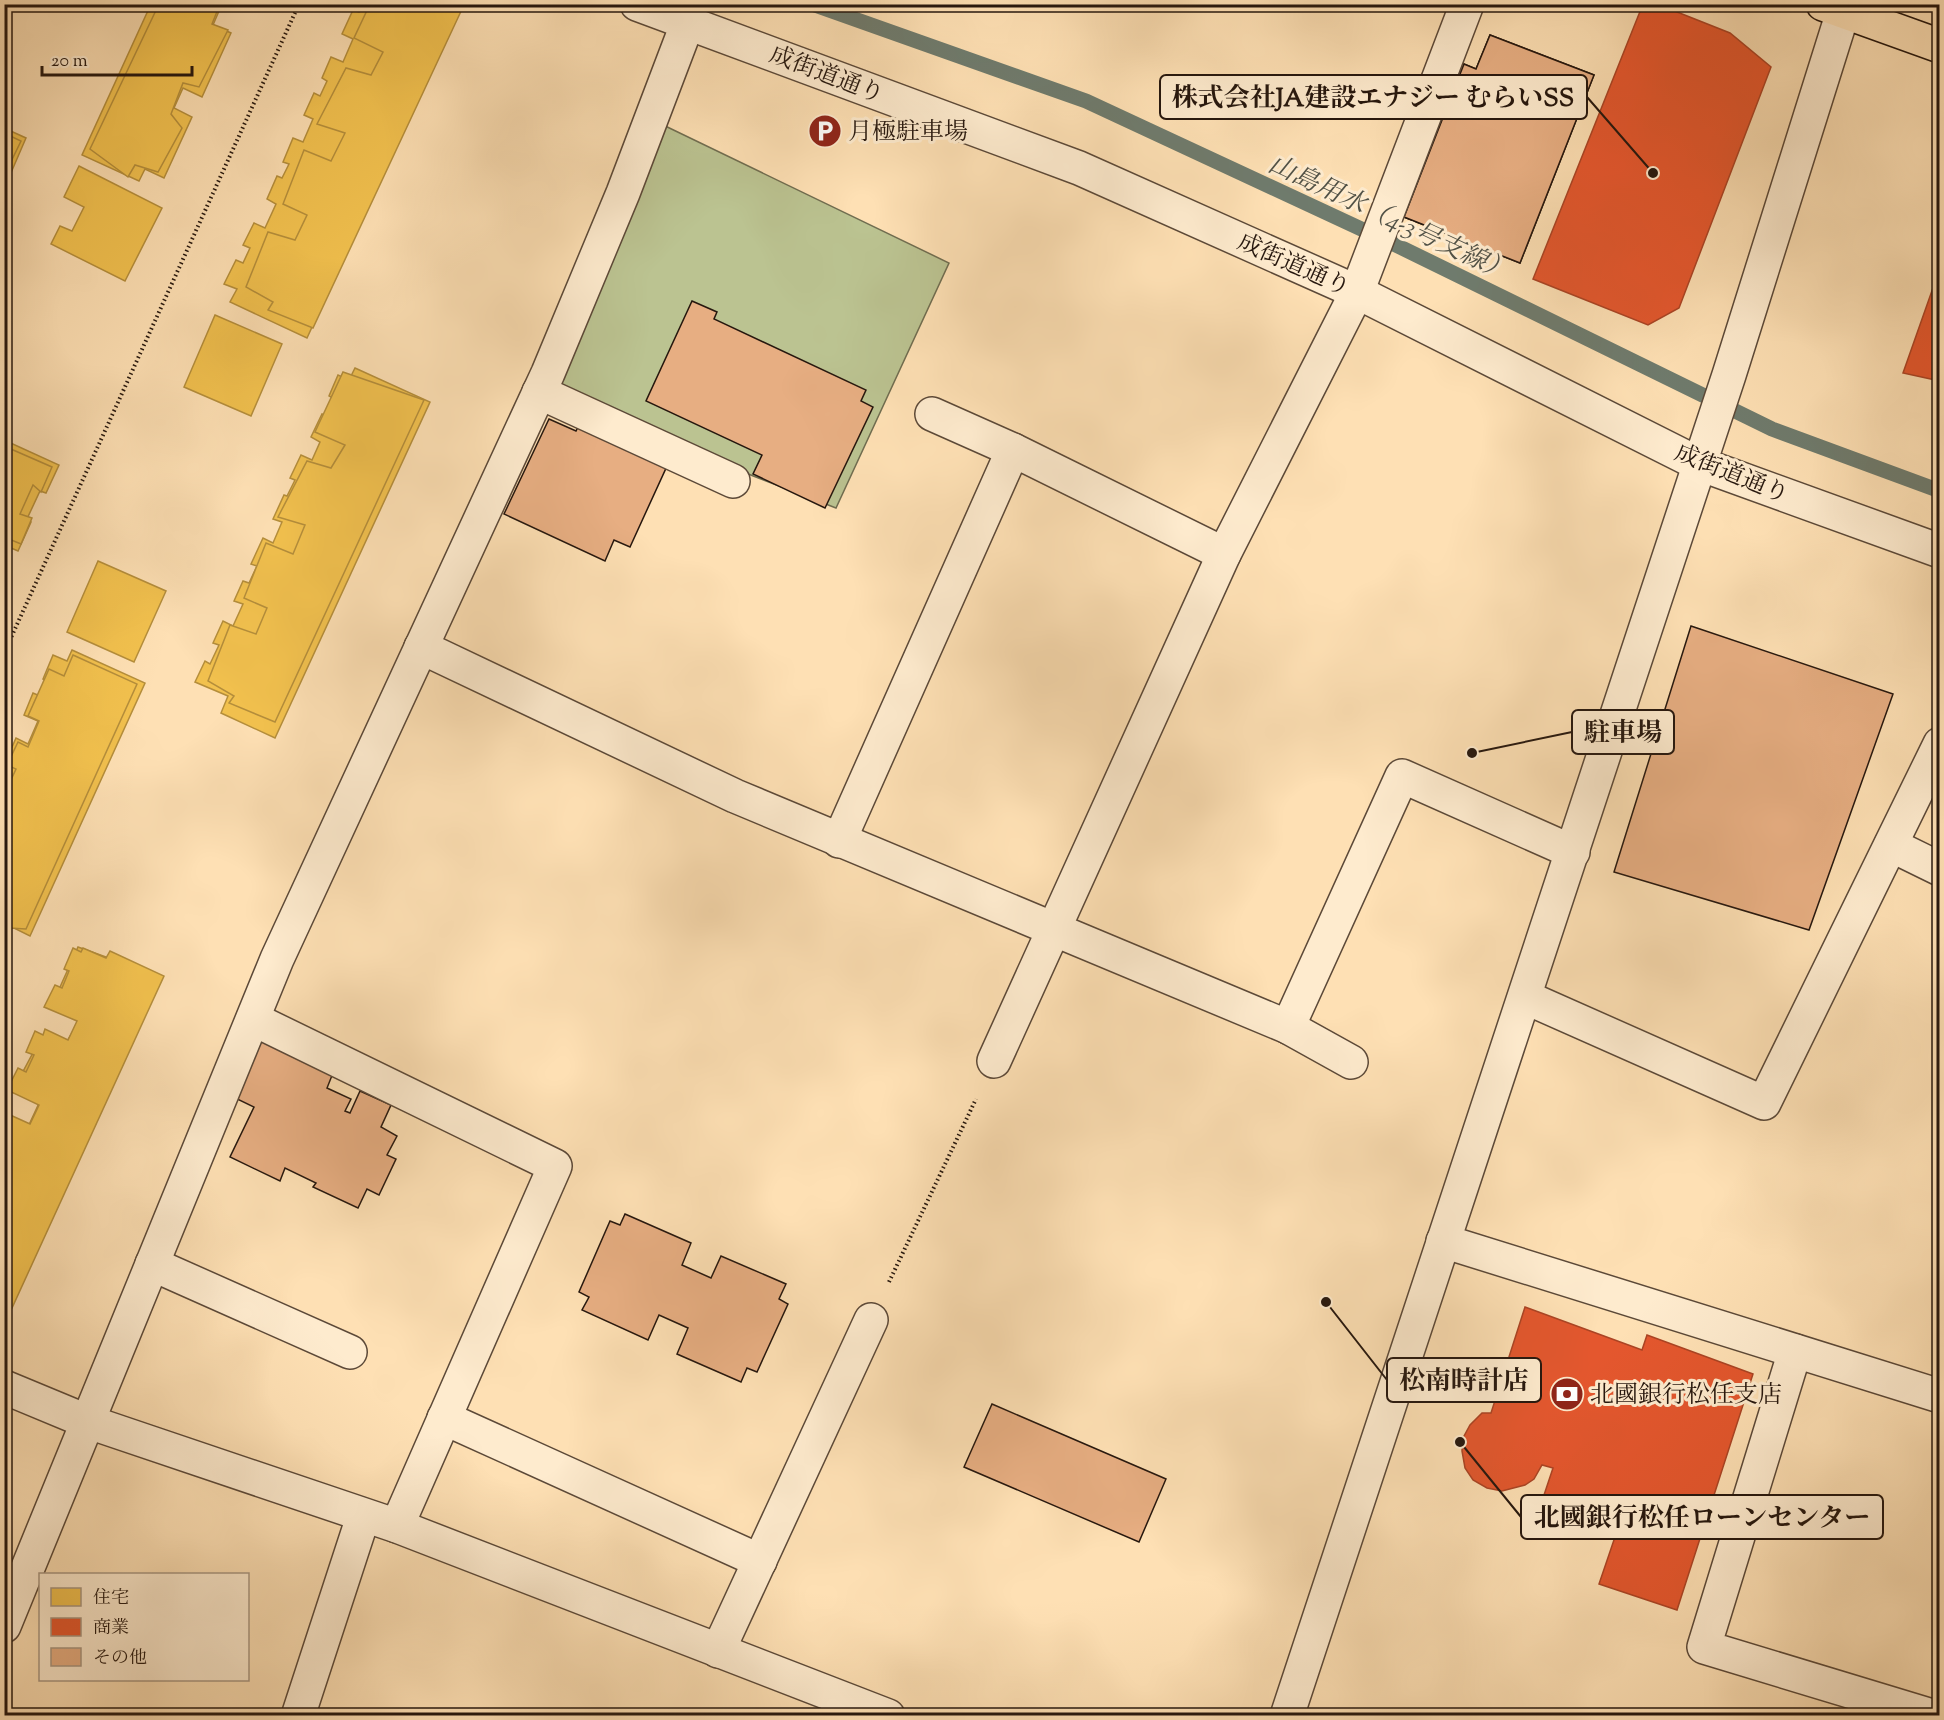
<svg xmlns="http://www.w3.org/2000/svg" width="1944" height="1720" font-family="'Sorts Mill Goudy','Noto Serif JP',serif">
<style>
.green{fill:#bbc391;stroke:#706d50;stroke-width:1.5}
.homes{fill:#f2c14e;stroke:#b58e3b;stroke-width:1.5}
.shops{fill:#e4572e;stroke:#ab4424;stroke-width:1.5}
.lines{fill:none;stroke-linecap:round;stroke-linejoin:round}
.stream{stroke:#6f7b6d;stroke-width:15}
.building{fill:#e7ae82;stroke:#26170e;stroke-width:1.5}
.minor-casing{stroke:#5c4938;stroke-width:36}
.major-casing{stroke:#26170e;stroke-width:36}
.path{stroke:#26170e;stroke-width:4;stroke-dasharray:1.5 3;stroke-linecap:butt}
.minor{stroke:#feebce;stroke-width:33}
.major{stroke:#fee0b4;stroke-width:33}
.labels{text-anchor:middle;stroke-width:6;stroke-linejoin:round;paint-order:stroke}
.street-label{font-size:24px;fill:#26170e;stroke:#feebce}
.poi-label{font-size:24px;fill:#26170e;stroke:#feebce;text-anchor:start}
.water-label{font-size:26px;font-style:italic;fill:#515146;stroke:#feebce}
.leader{fill:none;stroke:#26170e;stroke-width:2}
.callout-dot{fill:#26170e;stroke:#feebce;stroke-width:2}
.callout{fill:#feebce;stroke:#26170e;stroke-width:2}
.callout-label{font-size:26px;text-anchor:middle;font-weight:bold;fill:#26170e}
</style>
<rect width="100%" height="100%" fill="#fee0b4"/>
<filter id="stains"><feTurbulence type="fractalNoise" baseFrequency=".00333" numOctaves="4"/><feColorMatrix values="0 0 0 0 .2 0 0 0 0 .09 0 0 0 0 .02 0 0 0 .5 -.17"/></filter>
<radialGradient id="worn" r=".72"><stop offset=".6" stop-color="#630" stop-opacity="0"/><stop offset="1" stop-color="#630" stop-opacity=".3"/></radialGradient>
<path class="green" d="M659 123 949 263 836 508 549 397Z"/>
<g class="homes">
<path d="M151 4H222L213 25 231 33 202 97 183 88 174 108 192 117 164 178 145 169 139 181 82 155Z"/>
<path d="M159 4H220L212 24 228 30 199 87 183 83 171 114 182 128 158 172 135 165 128 177 90 149Z"/>
<path d="M226 4H243L240 11Z"/>
<path d="M363 4H461L307 338 230 302 237 289 224 284 236 260 243 263 250 248 243 245 254 223 265 228 276 204 267 199 277 176 282 178 289 164 283 162 293 138 303 142 313 119 304 115 314 93 320 96 327 81 322 78 331 57 343 62 353 39 342 34 353 10 359 12Z"/>
<path d="M370 4H455L463 7 313 328 268 310 273 302 246 287 268 232 295 240 307 215 283 204 304 150 331 161 345 133 317 124 346 68 371 75 383 52 354 38Z"/>
<path d="M4 128 26 138 4 189Z"/>
<path d="M4 133 21 141 4 176Z"/>
<path d="M79 166 162 208 125 281 51 244 60 226 72 231 84 207 64 197Z"/>
<path d="M215 315 282 344 251 416 184 387Z"/>
<path d="M355 368 430 402 275 738 221 713 228 696 195 682 205 661 210 664 219 645 213 643 223 621 233 626 243 604 234 601 243 581 249 583 257 566 251 564 263 538 273 543 282 522 273 519 284 495 287 496 295 480 290 478 301 455 312 460 320 442 311 437 322 414 325 415 333 398 329 396 338 375 349 380Z"/>
<path d="M343 372 424 400 275 722 229 703 234 696 208 681 230 625 256 634 267 608 244 598 266 543 293 554 305 525 278 517 307 461 331 468 345 445 315 432Z"/>
<path d="M4 440 59 465 46 493 40 491 26 521 31 522 18 551 4 545Z"/>
<path d="M4 446 52 467 41 492 33 485 20 514 32 518 21 544 4 537Z"/>
<path d="M98 561 166 591 134 662 67 632Z"/>
<path d="M72 650 145 683 30 936 10 926 6 936 9 938 4 949V778L10 766 5 763 16 738 28 744 38 721 24 715 33 693 40 696 48 681 43 679 53 655 67 661Z"/>
<path d="M73 655 137 684 26 929 10 928 4 941V785L8 786 16 769 7 765 18 742 28 747 39 721 28 716 49 669 64 676Z"/>
<path d="M78 947 159 976 9 1297 4 1295V1120L27 1129 40 1101 12 1092 42 1036 66 1043 80 1020 51 1007Z"/>
<path d="M73 948 81 952 83 948 106 958 110 951 164 976 12 1308 4 1305V1119L8 1114 30 1124 39 1105 7 1090 18 1068 26 1072 34 1055 26 1052 35 1031 43 1035 45 1029 68 1040 77 1021 44 1007 55 985 62 988 69 971 64 969Z"/>
</g>
<g class="shops">
<path d="M1643 4H1657L1730 33 1771 67 1679 308 1648 325 1533 279Z"/>
<path d="M1940 268V381L1903 373Z"/>
<path d="M1525 1307 1642 1350 1647 1335 1753 1374 1677 1610 1599 1584 1616 1534 1539 1510 1553 1468 1542 1465 1534 1479 1525 1485 1502 1491 1487 1488 1473 1480 1465 1468 1462 1451 1463 1438 1470 1425 1482 1413H1491Z"/>
</g>
<g class="lines">
<path class="stream" d="M812 4 1086 101 1400 247 1772 429 1940 491"/>
</g>
<g class="building">
<path d="M1490 35 1594 75 1520 263 1404 217 1464 64 1476 69Z"/>
<path d="M1490 35 1594 75 1520 263 1404 217 1464 64 1476 69Z"/>
<path d="M692 301 717 312 714 319 866 390 861 401 873 407 825 508 753 474 762 455 646 401Z"/>
<path d="M549 419 576 431 579 425 667 466 630 547 614 540 605 561 504 514Z"/>
<path d="M1691 626 1893 694 1809 930 1614 872Z"/>
<path d="M261 1039 333 1073 327 1088 351 1099 345 1111 350 1113 360 1091 391 1105 381 1127 397 1136 387 1155 396 1159 379 1195 367 1189 358 1208 313 1187 316 1183 285 1168 280 1181 230 1157 254 1107 233 1097Z"/>
<path d="M625 1214 691 1243 682 1265 711 1278 721 1256 786 1284 779 1299 788 1304 757 1372 747 1368 741 1382 677 1354 688 1328 659 1315 648 1340 582 1310 589 1297 579 1292 610 1221 620 1225Z"/>
<path d="M992 1404 1166 1479 1139 1542 964 1467Z"/>
</g>
<g class="lines">
<defs>
<g id="minor">
<path d="M637 4 1079 168 1357 292 1697 463 1940 551"/>
<path d="M539 392 733 481"/>
<path d="M932 414 1013 450"/>
<path d="M421 647 735 796 1288 1027 1351 1062"/>
<path d="M839 841 1013 450 1224 554"/>
<path d="M1891 845 1940 869"/>
<path d="M1525 997 1764 1103 1940 744"/>
<path d="M253 1019 555 1166 397 1526"/>
<path d="M1288 1027 1402 776 1573 852"/>
<path d="M994 1061 1224 554 1357 292 1467 4"/>
<path d="M1443 1241 1940 1396"/>
<path d="M152 1264 350 1352"/>
<path d="M1795 1351 1704 1647 1932 1716"/>
<path d="M4 1387 86 1421 397 1526 888 1716"/>
<path d="M444 1418 760 1561"/>
<path d="M4 1626 277 959 548 373 623 193 688 22"/>
<path d="M718 1651 871 1320"/>
<path d="M298 1716 363 1517"/>
<path d="M1287 1716 1729 375 1843 12"/>
</g>
<path id="major" d="M1823 4 1940 46"/>
</defs>
<use href="#minor" class="minor-casing"/>
<use href="#major" class="major-casing"/>
<g class="path">
<path d="M4 653 299 4"/>
<path d="M889 1282 976 1099"/>
</g>
<use href="#minor" class="minor"/>
<use href="#major" class="major"/>
</g>
<defs>
<symbol id="parking-disc" viewBox="-11 -11 22 22"><circle r="9.5" fill="#8f2418" stroke="#feebce"/><path d="M-3.5-5.5H1a3.5 3.5 0 0 1 0 7H-1V5.5H-3.5ZM-1-3.4V-.6H.8a1.4 1.4 0 0 0 0-2.8Z" fill="#fff"/></symbol>
<symbol id="bank-disc" viewBox="-11 -11 22 22"><circle r="9.5" fill="#8f2418" stroke="#feebce"/><path d="M-6-4H6V4H-6ZM0-2.3a2.3 2.3 0 1 0 0 4.6a2.3 2.3 0 1 0 0-4.6Z" fill="#fff"/></symbol>
</defs>
<g fill-rule="evenodd">
<use href="#parking-disc" x="806" y="112" width="38" height="38"/>
<use href="#bank-disc" x="1548" y="1375" width="38" height="38"/>
</g>
<g class="labels">
<g class="street-label">
<text transform="translate(827 74) rotate(21)" y="8">成街道通り</text>
<text transform="translate(1294 264) rotate(24)" y="8">成街道通り</text>
<text transform="translate(1732 473) rotate(22)" y="8">成街道通り</text>
</g>
<g class="poi-label">
<text x="848" y="139">月極駐車場</text>
<text x="1590" y="1402">北國銀行松任支店</text>
</g>
<g class="water-label">
<text transform="translate(1390 217) rotate(25)" y="9">山島用水（4-3号支線）</text>
</g>
</g>
<path class="leader" d="M1653 173L1587 97M1472 753L1572 732M1326 1302L1387 1380M1460 1442L1521 1517"/>
<g class="callout-dot">
<circle cx="1653" cy="173" r="6"/>
<circle cx="1472" cy="753" r="6"/>
<circle cx="1326" cy="1302" r="6"/>
<circle cx="1460" cy="1442" r="6"/>
</g>
<g class="callout">
<rect x="1160" y="75" width="427" height="44" rx="6"/>
<rect x="1572" y="710" width="102" height="44" rx="6"/>
<rect x="1387" y="1358" width="154" height="44" rx="6"/>
<rect x="1521" y="1495" width="362" height="44" rx="6"/>
</g>
<g class="callout-label">
<text x="1373" y="106">株式会社JA建設エナジー むらいSS</text>
<text x="1623" y="741">駐車場</text>
<text x="1464" y="1389">松南時計店</text>
<text x="1702" y="1526">北國銀行松任ローンセンター</text>
</g>
<rect width="1944" height="1720" fill="none" stroke="#fee0b4" stroke-width="24"/>
<rect x="6" y="6" width="1932" height="1708" fill="none" stroke="#26170e" stroke-width="3"/>
<rect x="12" y="12" width="1920" height="1696" fill="none" stroke="#26170e" stroke-width="1.5"/>
<rect x="39" y="1573" width="210" height="108" fill="#feebce" stroke="#a89681" stroke-width="1.5"/>
<rect x="51" y="1588" width="30" height="18" fill="#f2c14e" stroke="#a89681" stroke-width="1.5"/>
<text x="93" y="1603" font-size="18" fill="#26170e">住宅</text>
<rect x="51" y="1618" width="30" height="18" fill="#e4572e" stroke="#a89681" stroke-width="1.5"/>
<text x="93" y="1633" font-size="18" fill="#26170e">商業</text>
<rect x="51" y="1648" width="30" height="18" fill="#e7ae82" stroke="#a89681" stroke-width="1.5"/>
<text x="93" y="1663" font-size="18" fill="#26170e">その他</text>
<path d="M42 66v9h150v-9" fill="none" stroke="#26170e" stroke-width="3"/>
<text x="51" y="66" font-size="18" fill="#26170e" stroke="#feebce" stroke-width="4.5" paint-order="stroke">20 m</text>
<rect width="100%" height="100%" filter="url(#stains)"/>
<rect width="100%" height="100%" fill="url(#worn)"/>
</svg>
